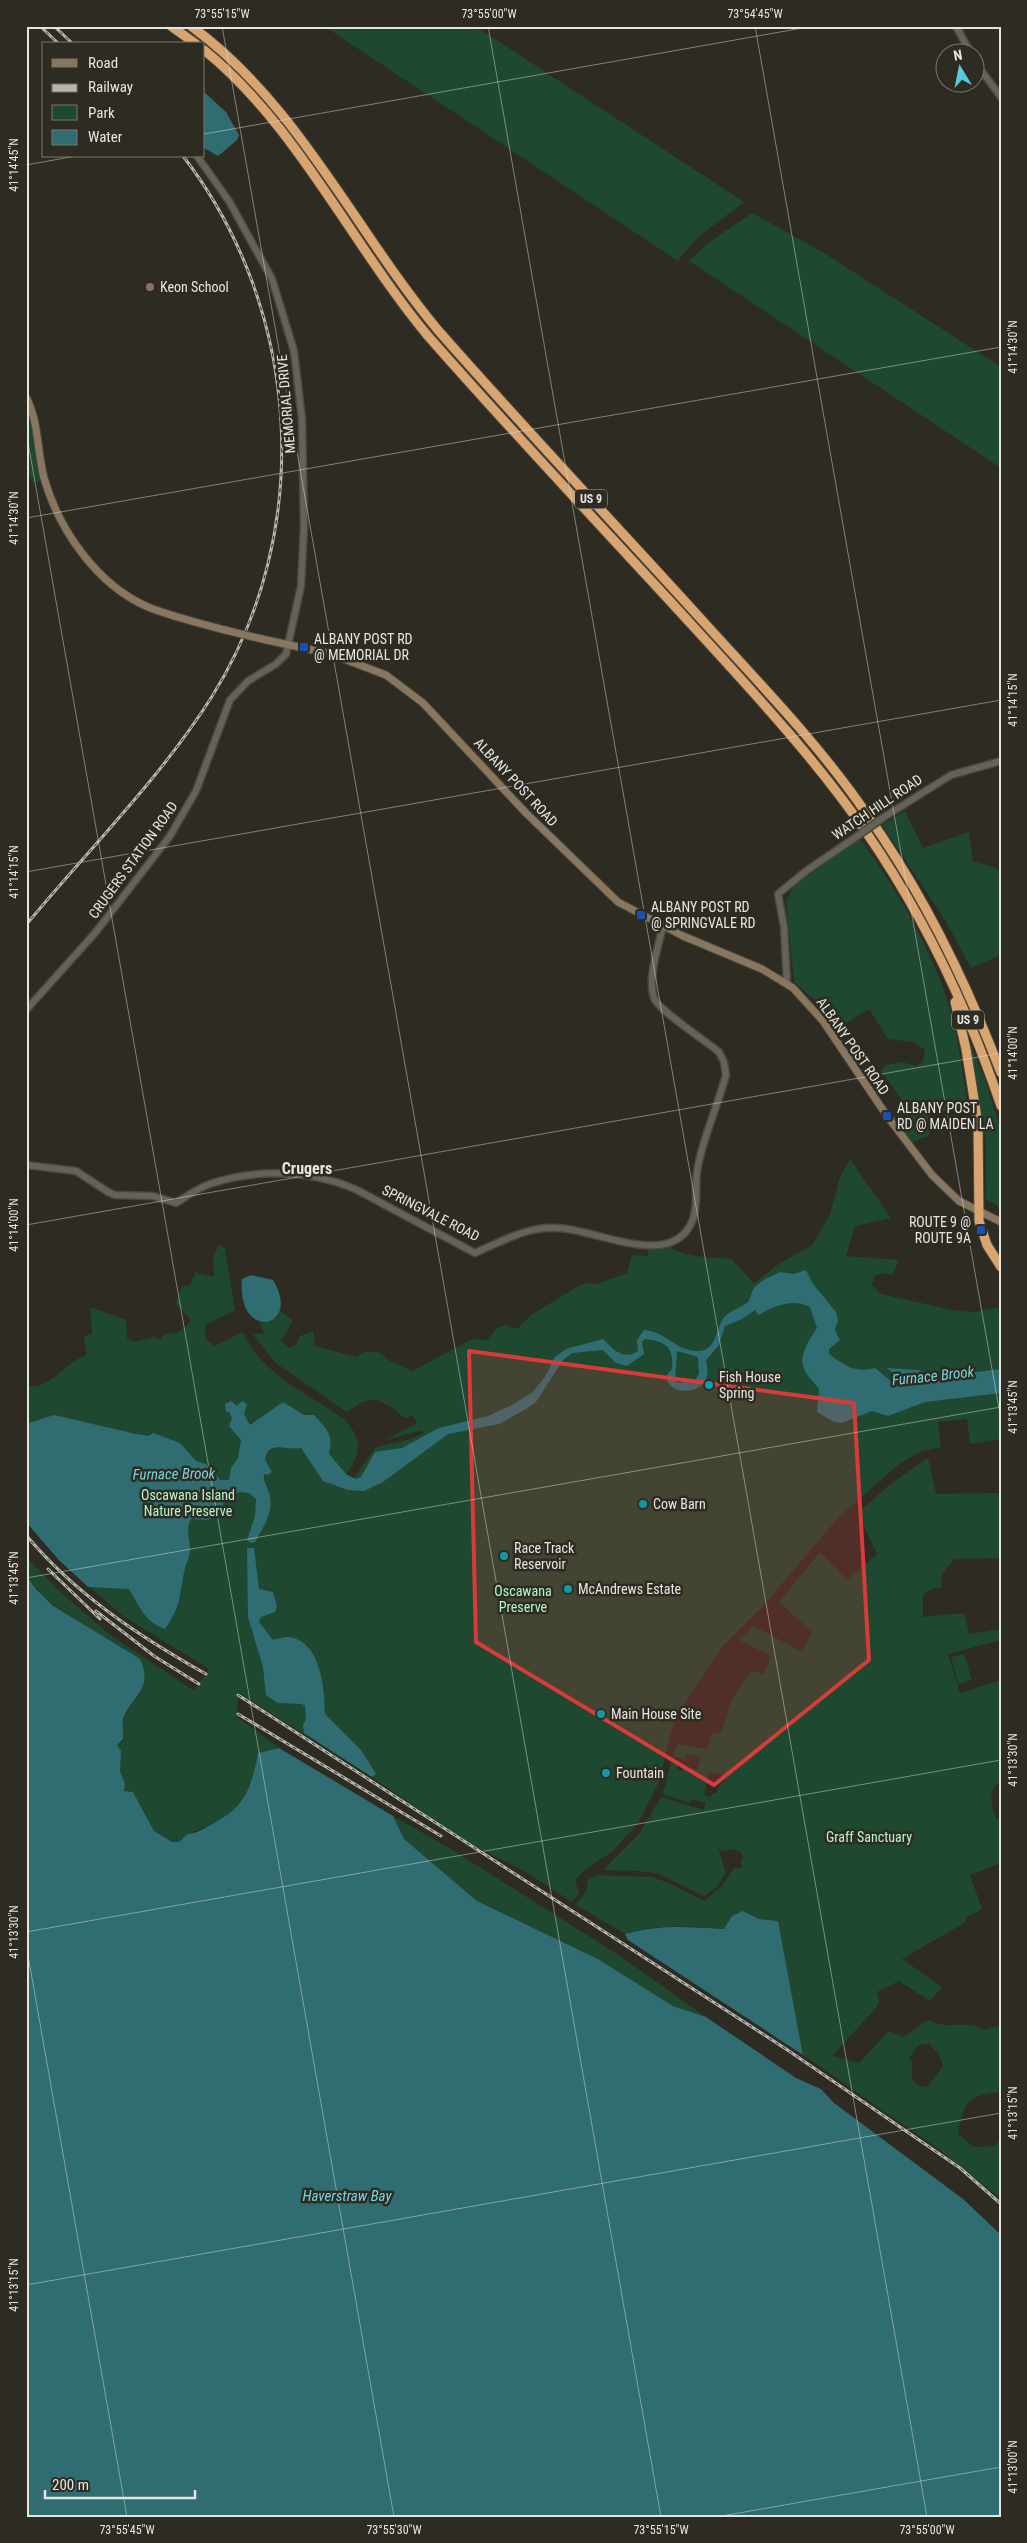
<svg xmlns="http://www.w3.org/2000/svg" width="1027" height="2543" font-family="'Roboto Condensed',sans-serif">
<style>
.green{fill:#1e4830;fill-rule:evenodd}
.water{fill:#2f6d72;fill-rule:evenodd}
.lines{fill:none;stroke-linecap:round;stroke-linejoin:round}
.tertiary-casing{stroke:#49473e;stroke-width:9}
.secondary-casing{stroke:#49473e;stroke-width:9}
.motorway-casing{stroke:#49473e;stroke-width:11}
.tertiary{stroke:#656358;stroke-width:6}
.secondary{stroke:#88765f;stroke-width:7}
.motorway{stroke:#d8a470;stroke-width:9}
.rail-casing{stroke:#b5b4ad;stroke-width:3}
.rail{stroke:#2e2c22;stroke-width:1;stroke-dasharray:4;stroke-linecap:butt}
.tertiary-bridge-casing{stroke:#49473e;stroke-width:9;stroke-linecap:butt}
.secondary-bridge-casing{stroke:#49473e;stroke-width:9;stroke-linecap:butt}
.tertiary-bridge{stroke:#656358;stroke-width:6}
.secondary-bridge{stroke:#88765f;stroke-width:7}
.marked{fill:#d83b3a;fill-opacity:0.2;stroke:#d83b3a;stroke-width:4;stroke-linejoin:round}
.ticks{fill:none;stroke:#e6e5df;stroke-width:1;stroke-opacity:0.45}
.education-dot{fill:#8d6e63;stroke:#2e2c22;stroke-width:2}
.transit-dot{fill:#1a4fb4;stroke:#2e2c22;stroke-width:2}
.culture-dot{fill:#0f9aa8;stroke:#2e2c22;stroke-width:2}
.labels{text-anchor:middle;stroke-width:5;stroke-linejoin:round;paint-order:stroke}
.shield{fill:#2e2c22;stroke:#afaea6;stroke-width:1}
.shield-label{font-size:12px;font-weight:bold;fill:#e6e5df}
.poi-label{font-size:14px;fill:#e6e5df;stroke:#2e2c22;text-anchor:start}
.street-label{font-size:14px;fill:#e6e5df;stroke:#2e2c22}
.park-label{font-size:14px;fill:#b1f7ca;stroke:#2e2c22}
.water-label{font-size:15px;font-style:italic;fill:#73d6df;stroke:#2e2c22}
.quarter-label{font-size:16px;font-weight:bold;fill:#e6e5df;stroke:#2e2c22}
.neatline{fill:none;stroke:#e6e5df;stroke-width:2}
.ticks-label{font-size:12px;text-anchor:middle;fill:#e6e5df}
</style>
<rect width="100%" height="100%" fill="#2e2c22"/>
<g class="green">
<path d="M324 26H475L744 202C719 222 696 235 678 261Z"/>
<path d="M752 213 824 253 1001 367V468L689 261 708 243Z"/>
<path d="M26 408 33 432 41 481 32 482 26 469Z"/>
<path d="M905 811 923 848 969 832 973 862 992 866 1001 871V955L971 968 945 920 882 825Z"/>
<path d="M860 839C896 887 939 961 953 1020 960 1048 963 1078 968 1107L933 1112 929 1136 912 1142 893 1117 908 1108 881 1071 885 1065 902 1062 916 1066 923 1062 925 1050 913 1042 888 1039 869 1009 836 1029 816 1001 794 982 786 900 795 885Z"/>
<path d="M967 1036 985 1080 1001 1131V1208L986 1199V1144Z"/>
<path d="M850 1159 891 1218 855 1226 846 1256 899 1260 892 1275 886 1273 874 1276 872 1285 881 1294 957 1311 974 1312 1001 1307V1439L970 1444 967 1419 938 1422 941 1447 922 1451 899 1464 837 1519 763 1606 722 1647 678 1713 671 1731 660 1780 638 1823 613 1851 583 1871 575 1881 579 1893 572 1902 524 1871 463 1840 372 1777 238 1692 237 1717 279 1748 258 1754C255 1770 251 1791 241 1805 229 1820 204 1826 188 1835 184 1836 182 1840 179 1842H172L154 1831 133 1792 124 1791 125 1784 120 1771 117 1744 122 1742C124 1733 121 1724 125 1715 131 1701 144 1694 145 1678L123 1649 46 1600 26 1575V1557L56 1588 109 1634 194 1691 209 1669 123 1616 59 1560 26 1522V1386C50 1391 66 1361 87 1355L84 1337 92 1334 90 1307 126 1320 127 1338 134 1342 154 1337 161 1340 164 1334C178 1335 183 1330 191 1320L176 1304 181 1287 190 1285 196 1271 199 1274 214 1277 213 1257 219 1245 225 1248 235 1310 205 1325 206 1339 214 1346C219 1345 235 1335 243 1332 259 1374 312 1395 346 1421 369 1448 355 1461 338 1486L346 1489 376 1447 411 1439 424 1433 422 1430 385 1440 417 1423 413 1416 404 1418 396 1410 376 1399 360 1403 347 1412 277 1364 253 1335 264 1333 259 1322 262 1323 277 1317 280 1310 293 1321 281 1341 290 1348 296 1345 300 1336 313 1331 315 1346 356 1357 365 1352H379L390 1361 413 1371 472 1339 487 1340 497 1328 506 1325 517 1329 531 1315 575 1288 585 1283 596 1284 627 1273 632 1255 648 1256V1250L670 1246C680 1258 716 1257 731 1259L754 1283 780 1263 812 1245 830 1215 840 1177Z"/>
<path d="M928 1458 936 1494 1001 1493V1558L954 1559 942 1574 941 1588H933L923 1594V1617L964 1613 969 1634 1001 1629V1640L948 1654 960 1693 1001 1680V1781C986 1792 992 1803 996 1819L1001 1818V1863L970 1875 982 1909 965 1918 966 1922 902 1959 942 1987 930 2001 899 1981 877 1992 879 2001 876 2008 832 2056 859 2063 889 2031 903 2037 928 2020C936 2023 944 2026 952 2025 963 2025 975 2023 984 2030L1001 2025V2092C965 2096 965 2101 958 2134L974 2147 994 2146 1001 2138V2199L937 2148 803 2055 778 1921 759 1919 743 1911 724 1929C688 1926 661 1924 625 1934L576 1905 586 1891 588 1880 598 1875 652 1877 671 1884 704 1901 722 1886 734 1868H742L741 1859H744L740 1851H735V1849L723 1851 718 1848 726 1873 717 1887 704 1896 659 1874 639 1871 603 1870 639 1834 661 1797 704 1810 706 1803 692 1799 690 1803 663 1794 671 1762 678 1764 677 1770 681 1771 683 1766 697 1770 701 1757 687 1754 686 1760 673 1756 677 1744 707 1749 711 1734 722 1732 731 1701 751 1671 764 1674 771 1656 739 1640 754 1626 802 1652 812 1632 779 1602 820 1552 847 1580 877 1554 858 1513 889 1485ZM709 1772 722 1775 725 1781 720 1784 716 1794 712 1793 711 1797 704 1795ZM929 2044 939 2054 943 2066 927 2087C911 2086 910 2076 913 2062L909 2059 918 2045Z"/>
<path d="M964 1654 972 1680 958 1684 951 1657Z"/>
<path d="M393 1816 451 1849 617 1954 706 2017 673 2006 598 1959 477 1901 404 1839Z"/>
</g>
<g class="water">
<path d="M204 92 226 112 239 135 237 140 218 156 204 148Z"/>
<path d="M806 1270 813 1284 836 1312 838 1320 835 1330 840 1340 829 1349V1354C845 1366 855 1373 875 1368L898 1387 903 1385V1381L887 1368 919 1370 935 1380 961 1374 1001 1369V1393L925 1402 888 1416 872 1411 842 1423 834 1422 817 1412 819 1389C814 1382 807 1376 804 1369 798 1355 810 1339 817 1328L810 1307C792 1298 775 1306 758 1315L755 1310 742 1319 725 1326 719 1345 706 1360C707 1365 708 1371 707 1376 704 1394 668 1397 666 1376L672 1369C674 1348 666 1341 645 1339L642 1342 644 1354 627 1366 616 1363 603 1350 572 1353 563 1360 536 1402 526 1409 499 1424 448 1434 383 1482 364 1491 348 1490 323 1481 301 1448C288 1451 267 1439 265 1460L272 1472 268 1475 264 1474C263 1482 267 1485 269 1493 275 1510 263 1528 255 1542L251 1543 247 1540 255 1516 256 1499 249 1493 240 1492 224 1502 220 1516 206 1520 191 1519C185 1530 190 1537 190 1549 190 1555 187 1562 185 1568 179 1594 182 1605 165 1629 146 1623 139 1606 129 1589L88 1587 59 1560 26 1522V1424L54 1415 136 1434 149 1436 153 1433 180 1443 196 1461 206 1464 220 1480H229L231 1468 238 1458 241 1440 229 1426 232 1418 229 1412H226L225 1404 231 1401 237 1406 242 1401 247 1404 244 1414 250 1425 283 1402 304 1415H314C326 1429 334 1433 329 1454L346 1474 356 1479 361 1477 375 1452 402 1448 439 1428 488 1416 514 1404 533 1392 545 1377 555 1357 566 1349 603 1339C613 1349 623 1361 638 1351L637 1340 644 1330C665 1331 675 1350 696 1351 717 1353 715 1328 725 1316 731 1310 741 1308 748 1302 751 1298 751 1292 754 1288 760 1281 771 1276 780 1272L794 1274ZM677 1351 698 1357 699 1373 696 1379 680 1383 675 1381Z"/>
<path d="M251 1275 273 1280C303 1329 236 1343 242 1279Z"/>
<path d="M247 1548H254L259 1589 273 1592 277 1606 275 1612 261 1617 259 1622 273 1640C277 1639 284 1637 288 1637 321 1640 325 1690 325 1714L361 1750 376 1774 372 1777 304 1733 303 1725 306 1719 305 1706 302 1704 278 1703 266 1695 263 1667 248 1617Z"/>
<path d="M26 1575 36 1589 52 1605 140 1659C153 1689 135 1693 124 1716 121 1723 124 1731 123 1739L117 1745 121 1751 120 1771 125 1784 124 1791 133 1792 154 1831 172 1842H179C182 1840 184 1836 188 1834 191 1833 195 1833 199 1831 241 1810 249 1800 258 1753L279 1748 393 1816 404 1839 477 1901 598 1959 673 2006 706 2017 796 2078 821 2089 834 2103 963 2199 1001 2235V2517H26Z"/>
<path d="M743 1911 759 1919 778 1921 803 2055 628 1940 625 1934C661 1924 688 1927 724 1929L732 1916Z"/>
</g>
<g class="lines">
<defs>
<g id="tertiary">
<path d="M956 26 970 52"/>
<path d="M974 61 1001 97"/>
<path d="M884 817 951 775 1001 761"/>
<path d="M787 983 784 927 778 894 806 871 856 837"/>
<path d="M26 1010 95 933 170 836 196 791 230 700 248 681 276 664 286 654 301 586 304 526 302 419 294 351 272 279 229 201 197 156"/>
<path d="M26 1165 76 1171 108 1192 115 1195 153 1196 176 1203C187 1196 198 1188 210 1184 257 1168 312 1170 357 1190L475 1253C502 1241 528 1226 558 1228 596 1229 674 1272 693 1219 699 1202 694 1183 698 1166 704 1135 718 1105 726 1075L724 1062 719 1052C706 1041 658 1010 654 998 647 977 659 946 663 925"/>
</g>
<g id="secondary">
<path d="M26 397C39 422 37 451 44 478 59 530 97 585 148 607 173 617 199 623 225 630"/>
<path d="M262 639 331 654 386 675 423 703 526 813 618 902 683 936 762 969 793 988 823 1021 887 1116 932 1175 959 1201 1001 1222"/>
</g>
<g id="motorway">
<path d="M171 26 196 44"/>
<path d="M191 26C298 104 354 229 437 329 523 427 613 522 701 619 758 682 818 743 866 813 923 893 966 981 1001 1073"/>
<path d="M204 50C296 124 352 245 428 336 514 434 603 528 691 624 752 691 814 757 866 832 924 916 968 1009 1001 1106"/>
<path d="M955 1002 966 1049 978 1124 979 1221 987 1245 1001 1267"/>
</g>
</defs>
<use href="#tertiary" class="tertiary-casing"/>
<use href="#secondary" class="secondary-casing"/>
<use href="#motorway" class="motorway-casing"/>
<use href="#tertiary" class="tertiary"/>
<use href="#secondary" class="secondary"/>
<use href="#motorway" class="motorway"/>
<defs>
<g id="rail">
<path d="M40 26 59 44"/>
<path d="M54 26 73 44"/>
<path d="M26 925C88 850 159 780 211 698 316 532 302 310 183 156"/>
<path d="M26 1535C75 1594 140 1637 206 1674"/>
<path d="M48 1569 100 1619"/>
<path d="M96 1611 154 1656 199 1684"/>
<path d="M238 1695 786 2049 960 2168 1001 2204"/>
<path d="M238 1714 441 1836"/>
</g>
</defs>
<use href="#rail" class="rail-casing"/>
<use href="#rail" class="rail"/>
<defs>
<path id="tertiary-bridge" d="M856 837 884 817"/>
<path id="secondary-bridge" d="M225 630 262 639"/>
</defs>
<use href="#tertiary-bridge" class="tertiary-bridge-casing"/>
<use href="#secondary-bridge" class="secondary-bridge-casing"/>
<use href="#tertiary-bridge" class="tertiary-bridge"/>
<use href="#secondary-bridge" class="secondary-bridge"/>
</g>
<path class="marked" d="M469 1351 854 1403 869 1660 714 1785 476 1642Z"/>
<path class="ticks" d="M222 26 661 2517M488 26 927 2517M755 26 1001 1420M204 134 814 26M26 165 76 156M26 431 394 2517M26 518 1001 347M26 872 1001 700M26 1225 1001 1053M26 1578 1001 1407M26 1932 1001 1760M26 1944 127 2517M26 2285 1001 2113M716 2517 1001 2467"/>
<circle class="education-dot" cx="150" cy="287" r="5"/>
<g class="transit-dot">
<rect x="299" y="642" width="10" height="10" rx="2.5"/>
<rect x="636" y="910" width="10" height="10" rx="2.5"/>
<rect x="882" y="1111" width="10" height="10" rx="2.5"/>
<rect x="976" y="1225" width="10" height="10" rx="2.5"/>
</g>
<g class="culture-dot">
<circle cx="709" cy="1385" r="5"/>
<circle cx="643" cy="1504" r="5"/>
<circle cx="504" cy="1556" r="5"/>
<circle cx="568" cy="1589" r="5"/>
<circle cx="601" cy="1714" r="5"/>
<circle cx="606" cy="1773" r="5"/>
</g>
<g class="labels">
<g class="shield">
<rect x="575" y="489.5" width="32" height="19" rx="4"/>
<rect x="952" y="1010.5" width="32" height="19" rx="4"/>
</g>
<g class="shield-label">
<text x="591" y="503">US 9</text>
<text x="968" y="1024">US 9</text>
</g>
<g class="poi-label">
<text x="160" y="292">Keon School</text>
<text x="314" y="644">ALBANY POST RD<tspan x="314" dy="16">@ MEMORIAL DR</tspan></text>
<text x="651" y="912">ALBANY POST RD<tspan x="651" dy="16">@ SPRINGVALE RD</tspan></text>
<text x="897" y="1113">ALBANY POST<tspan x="897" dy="16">RD @ MAIDEN LA</tspan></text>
<text x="971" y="1227" text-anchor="end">ROUTE 9 @<tspan x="971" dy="16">ROUTE 9A</tspan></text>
<text x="719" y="1382">Fish House<tspan x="719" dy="16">Spring</tspan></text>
<text x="653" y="1509">Cow Barn</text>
<text x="514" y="1553">Race Track<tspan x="514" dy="16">Reservoir</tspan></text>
<text x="578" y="1594">McAndrews Estate</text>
<text x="611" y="1719">Main House Site</text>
<text x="616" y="1778">Fountain</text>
</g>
<g class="street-label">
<text transform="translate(286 404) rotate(-95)" y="5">MEMORIAL DRIVE</text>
<text transform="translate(516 782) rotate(47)" y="5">ALBANY POST ROAD</text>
<text transform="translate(877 807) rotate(-34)" y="5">WATCH HILL ROAD</text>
<text transform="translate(133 860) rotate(-54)" y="5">CRUGERS STATION ROAD</text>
<text transform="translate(853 1046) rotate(55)" y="5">ALBANY POST ROAD</text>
<text transform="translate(431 1213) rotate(27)" y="5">SPRINGVALE ROAD</text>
</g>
<g class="park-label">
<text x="188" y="1500">Oscawana Island<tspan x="188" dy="16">Nature Preserve</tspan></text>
<text x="523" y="1596">Oscawana<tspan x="523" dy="16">Preserve</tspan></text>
<text x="869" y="1842">Graff Sanctuary</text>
</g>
<g class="water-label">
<text transform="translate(933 1376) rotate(-6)" y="5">Furnace Brook</text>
<text transform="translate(174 1474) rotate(-1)" y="5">Furnace Brook</text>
<text x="347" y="2201">Haverstraw Bay</text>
</g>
<g class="quarter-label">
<text x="307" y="1174">Crugers</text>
</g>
</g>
<rect width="1027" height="2543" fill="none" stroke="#2e2c22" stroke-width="55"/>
<rect x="42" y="42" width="162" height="115" fill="#2e2c22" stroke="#78766e"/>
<rect x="52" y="59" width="25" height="8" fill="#88765f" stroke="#78766e"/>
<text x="88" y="68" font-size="15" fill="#e6e5df">Road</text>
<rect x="52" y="84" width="25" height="8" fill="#b5b4ad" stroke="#78766e"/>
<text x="88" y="92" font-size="15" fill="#e6e5df">Railway</text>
<rect x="52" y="105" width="25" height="15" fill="#1e4830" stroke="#78766e"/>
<text x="88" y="118" font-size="15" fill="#e6e5df">Park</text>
<rect x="52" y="130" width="25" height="15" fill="#2f6d72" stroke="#78766e"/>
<text x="88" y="142" font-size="15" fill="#e6e5df">Water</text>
<g transform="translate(960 68) rotate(350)"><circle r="24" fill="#2e2c22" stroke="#78766e"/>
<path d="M0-4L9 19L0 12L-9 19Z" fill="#55cadf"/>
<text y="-8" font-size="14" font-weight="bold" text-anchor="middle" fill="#e6e5df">N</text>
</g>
<path d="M45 2490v8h150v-8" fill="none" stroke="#e6e5df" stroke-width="2.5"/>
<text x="52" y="2490" font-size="15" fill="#e6e5df" stroke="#2e2c22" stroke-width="4" paint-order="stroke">200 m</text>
<rect x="28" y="28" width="972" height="2488" class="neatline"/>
<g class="ticks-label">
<text x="222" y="18">73°55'15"W</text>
<text x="489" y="18">73°55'00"W</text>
<text x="755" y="18">73°54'45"W</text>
<text transform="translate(14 165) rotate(-90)" y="4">41°14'45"N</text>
<text transform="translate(1013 347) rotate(-90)" y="4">41°14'30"N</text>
<text transform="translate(14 518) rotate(-90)" y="4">41°14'30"N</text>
<text transform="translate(1013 700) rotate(-90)" y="4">41°14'15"N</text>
<text transform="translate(14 872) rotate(-90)" y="4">41°14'15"N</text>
<text transform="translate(1013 1053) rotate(-90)" y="4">41°14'00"N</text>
<text transform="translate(14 1225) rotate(-90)" y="4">41°14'00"N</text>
<text transform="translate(1013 1407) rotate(-90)" y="4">41°13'45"N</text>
<text transform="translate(14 1578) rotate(-90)" y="4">41°13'45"N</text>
<text transform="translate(1013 1760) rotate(-90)" y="4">41°13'30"N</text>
<text transform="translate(14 1932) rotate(-90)" y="4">41°13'30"N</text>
<text transform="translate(1013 2113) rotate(-90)" y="4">41°13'15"N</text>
<text transform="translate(14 2285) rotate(-90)" y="4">41°13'15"N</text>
<text transform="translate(1013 2467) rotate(-90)" y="4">41°13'00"N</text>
<text x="127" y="2534">73°55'45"W</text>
<text x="394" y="2534">73°55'30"W</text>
<text x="661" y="2534">73°55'15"W</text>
<text x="927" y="2534">73°55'00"W</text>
</g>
</svg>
